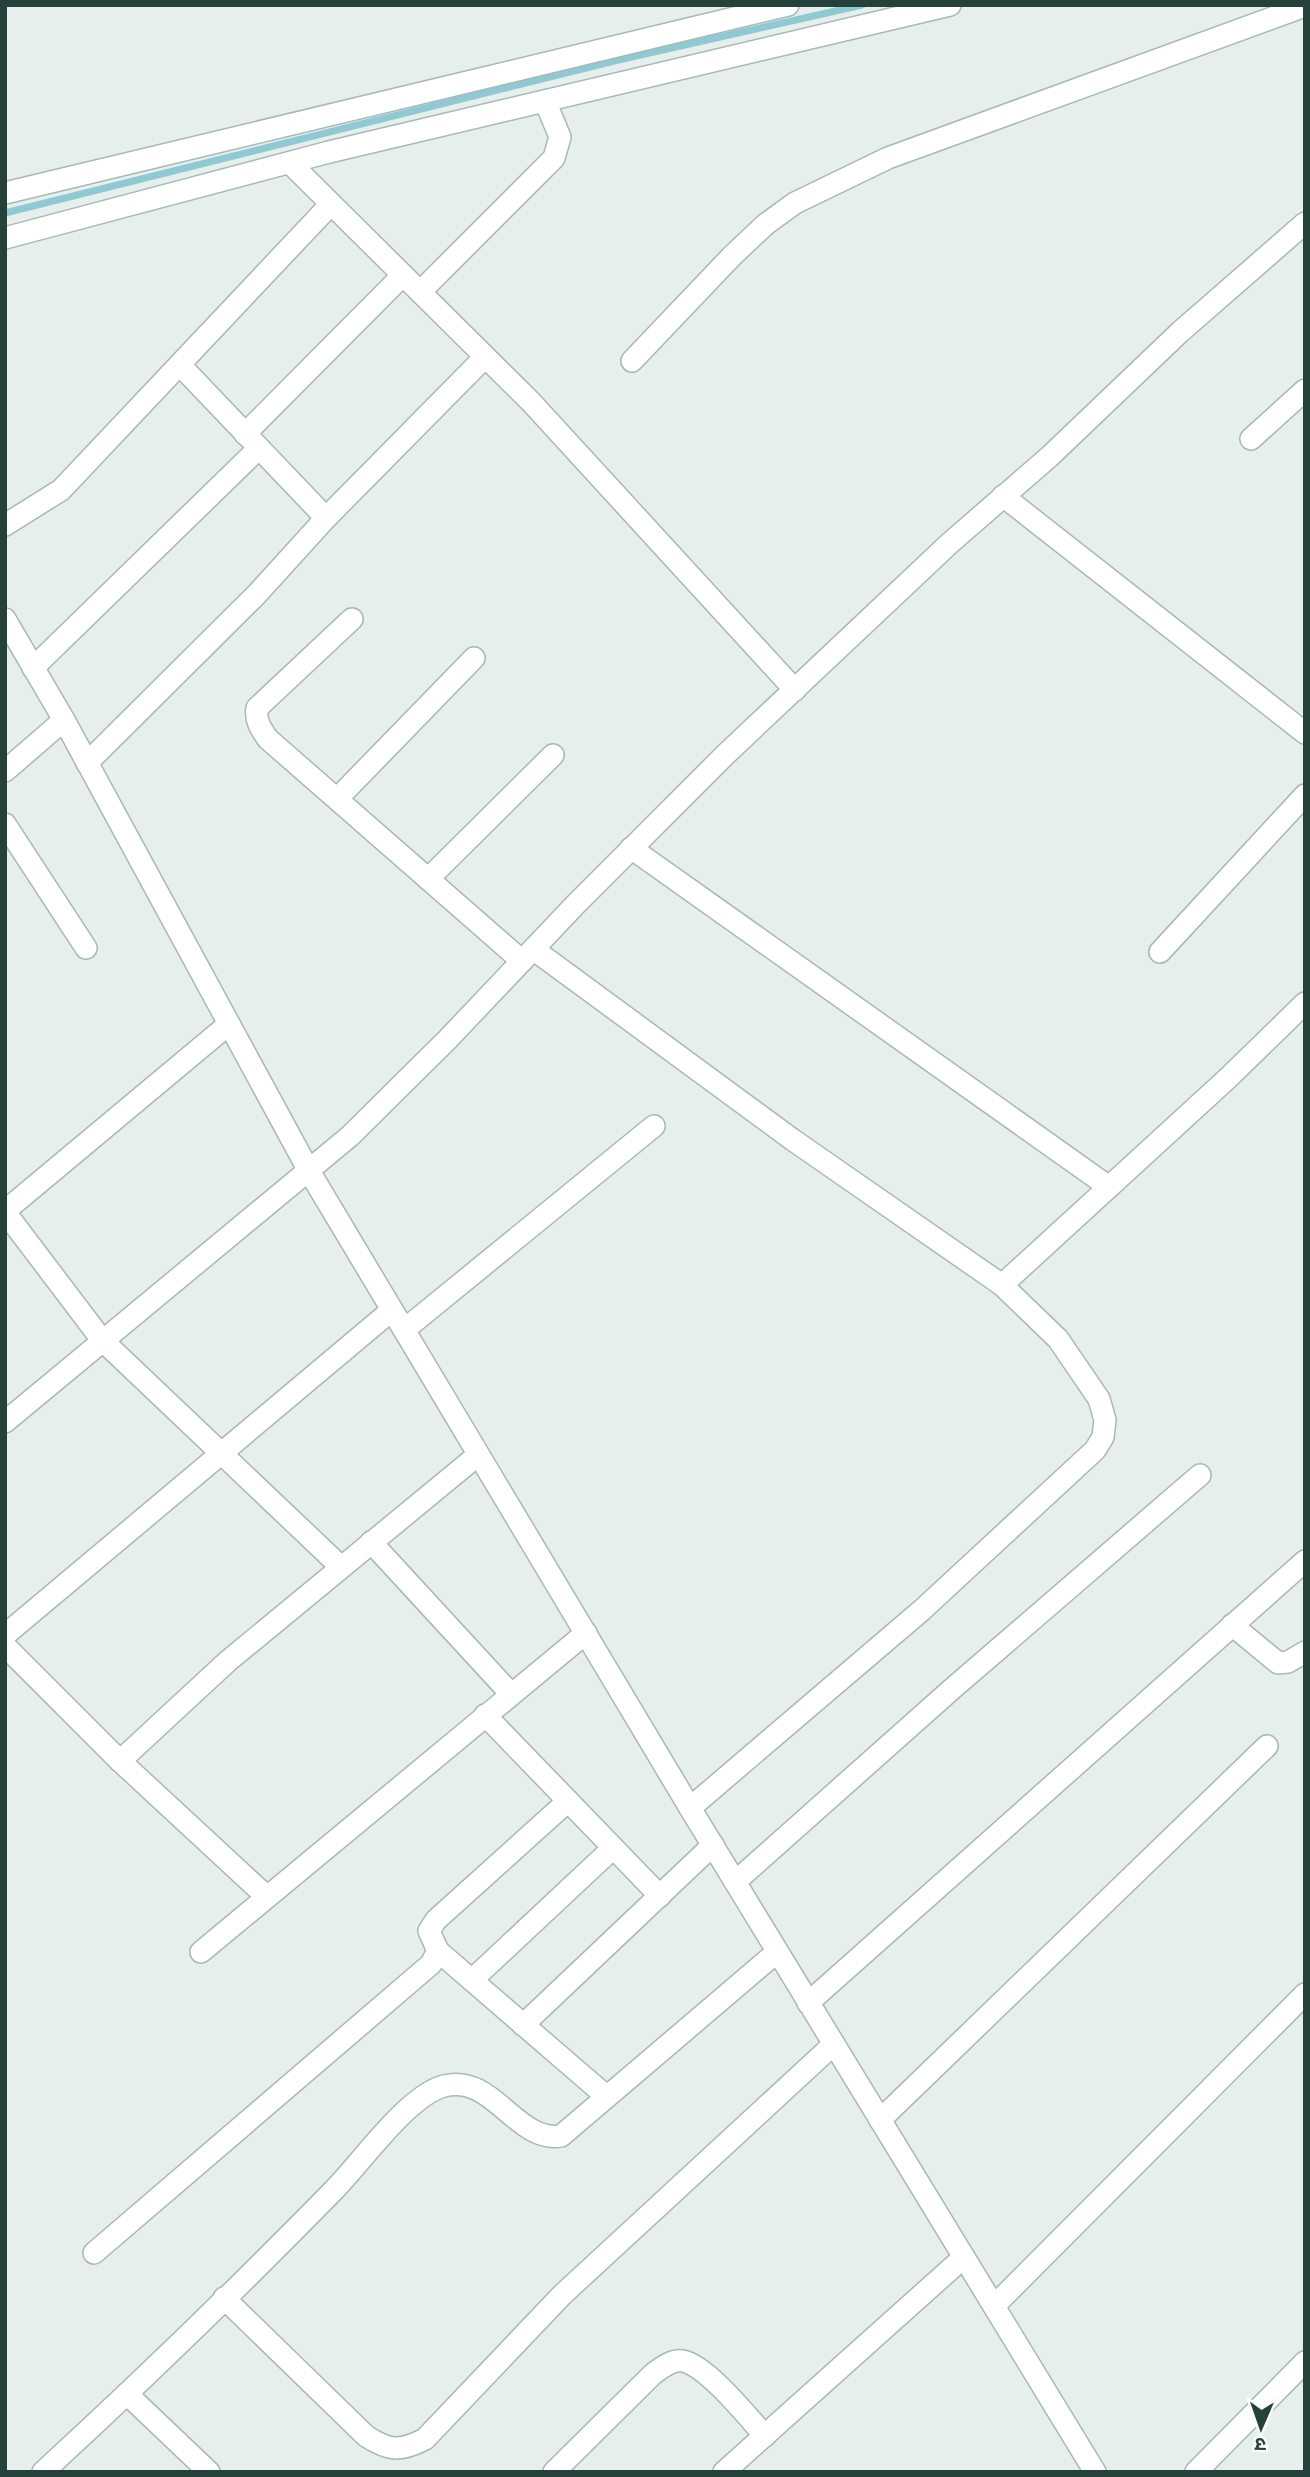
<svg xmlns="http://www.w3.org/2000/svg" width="1310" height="2477" font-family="'Alegreya Sans','Noto Sans Devanagari',sans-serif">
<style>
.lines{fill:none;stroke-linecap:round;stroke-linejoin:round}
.stream{stroke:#8ec9d4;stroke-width:7}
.minor-casing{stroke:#a8b8b2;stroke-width:24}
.minor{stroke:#fff;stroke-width:21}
</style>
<rect width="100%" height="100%" fill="#e6efeb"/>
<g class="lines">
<path class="stream" d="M5 213 614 61 862 5"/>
<defs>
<g id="minor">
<path d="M290 163 531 402 795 690"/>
<path d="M5 193 788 5"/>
<path d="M5 238 329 152 950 5"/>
<path d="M420 292 554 158 560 137 545 101"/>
<path d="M632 361 732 256 766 224 795 203 888 158 1305 6"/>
<path d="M180 365 326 518"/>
<path d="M245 434 403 275"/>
<path d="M1251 439 1305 390"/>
<path d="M1003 496 1305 733"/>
<path d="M5 525 61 490 331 204"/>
<path d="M5 619 64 720 309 1171 690 1808 1095 2472"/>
<path d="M352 619 257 708C255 721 261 729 268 739L522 961"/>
<path d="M33 668 259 448"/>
<path d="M87 763 257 594 326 518 485 357"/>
<path d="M5 771 64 720"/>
<path d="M337 799 474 658"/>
<path d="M5 824 86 948"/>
<path d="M631 848 1109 1187"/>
<path d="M428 879 553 755"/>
<path d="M533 949 793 1140 1002 1285 1058 1339 1099 1399 1105 1420 1103 1437 1095 1450 922 1610 690 1808"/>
<path d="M1160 952 1305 795"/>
<path d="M5 1211 229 1024"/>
<path d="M5 1212 102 1340 341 1567"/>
<path d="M1002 1285 1228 1078 1305 1003"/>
<path d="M404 1330 654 1126"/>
<path d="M5 1422 350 1136 448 1039 575 905 726 754 950 543 1049 457 1180 332 1305 223"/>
<path d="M371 1542 511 1694"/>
<path d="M1232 1625 1278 1663 1288 1662 1305 1652"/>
<path d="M5 1635 392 1310"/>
<path d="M5 1646 120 1761 267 1897"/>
<path d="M485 1715 660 1896"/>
<path d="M120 1761 228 1661 478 1455"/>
<path d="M735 1882 952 1689 1200 1475"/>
<path d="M438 1951 606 2096"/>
<path d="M201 1952 586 1633"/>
<path d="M472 1980 613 1848"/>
<path d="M808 2003 1305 1561"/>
<path d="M523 2025 713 1845"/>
<path d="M880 2120 1267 1746"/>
<path d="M94 2253 431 1964 438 1951 429 1931 436 1920 568 1801"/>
<path d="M224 2298 366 2436C389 2451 400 2452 425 2439L562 2295 834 2044"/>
<path d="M994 2306 1305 1994"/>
<path d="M127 2394 209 2472"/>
<path d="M43 2472C142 2381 239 2287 333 2191 361 2163 407 2096 444 2086 493 2073 516 2143 561 2136L777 1952"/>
<path d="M554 2472 653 2374C661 2368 672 2359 683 2361 707 2366 748 2417 765 2436"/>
<path d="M724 2472 964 2257"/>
<path d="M1196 2472 1305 2362"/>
</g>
</defs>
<use href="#minor" class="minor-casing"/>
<use href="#minor" class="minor"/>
</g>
<rect width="1310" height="2477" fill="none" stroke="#24423a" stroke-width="14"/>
<g transform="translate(1261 2428) rotate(182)" stroke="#f7fbf9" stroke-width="5" paint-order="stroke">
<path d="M0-5L12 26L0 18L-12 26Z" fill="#24423a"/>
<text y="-10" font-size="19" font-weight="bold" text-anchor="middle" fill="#24423a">उ</text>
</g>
</svg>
